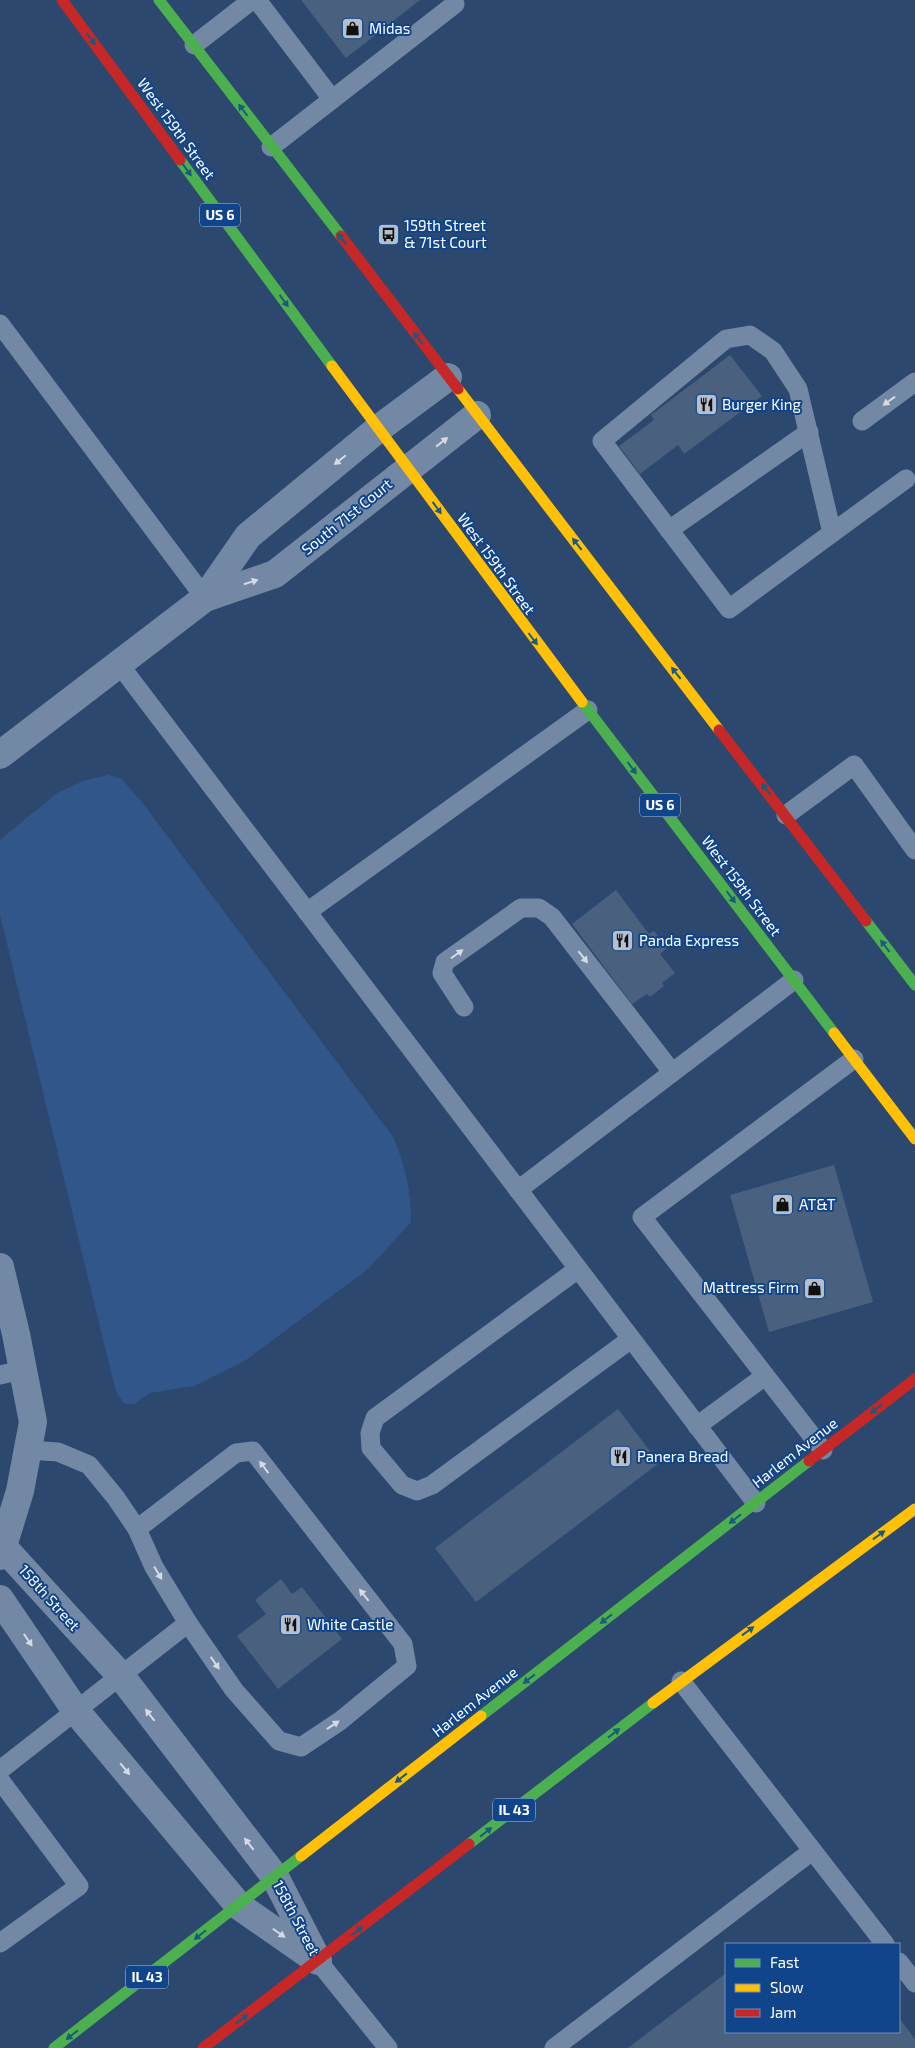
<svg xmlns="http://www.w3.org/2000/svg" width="915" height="2048" font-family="'Exo 2',sans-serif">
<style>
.water{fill:#31578a}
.building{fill:#49607f}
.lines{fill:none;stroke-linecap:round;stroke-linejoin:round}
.lane{stroke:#7388a4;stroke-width:19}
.street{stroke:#7388a4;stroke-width:28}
.fast{stroke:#4caf50;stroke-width:11}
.slow{stroke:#ffc107;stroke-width:11}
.jam{stroke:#c62828;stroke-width:11}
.oneway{fill:#1c597f}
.oneway2{fill:#d5dbe4}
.labels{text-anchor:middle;stroke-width:4;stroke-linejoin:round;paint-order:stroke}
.shield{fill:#10448b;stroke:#b7c7dc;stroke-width:1}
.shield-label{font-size:14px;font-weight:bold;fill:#fff}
.poi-label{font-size:15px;fill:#fff;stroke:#10448b;text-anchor:start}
.street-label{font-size:15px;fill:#fff;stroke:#10448b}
</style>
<rect width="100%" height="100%" fill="#2c486f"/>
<path class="water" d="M108 775 122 779 144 805 393 1137C405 1165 411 1190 411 1222L368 1269 246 1360 194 1386 150 1393 134 1404H125L117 1394 111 1372 0 915V840L57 793 83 781Z"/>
<g class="building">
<path d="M301 0H420L346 58Z"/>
<path d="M730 355 762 396 684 454 678 445 640 474 619 446 654 420 651 415Z"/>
<path d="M616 890 649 934 654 931 667 948 660 954 675 973 662 983 664 986 650 997 647 994 632 1004 572 924Z"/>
<path d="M834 1165 873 1302 769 1332 730 1195Z"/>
<path d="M618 1409 659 1463 476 1602 435 1548Z"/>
<path d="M281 1579 292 1594 302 1587 342 1639 278 1689 237 1636 266 1614 255 1600Z"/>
<path d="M726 1973V2032H899V2018L915 2039V2048H628Z"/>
</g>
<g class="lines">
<g class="lane">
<path d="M257 0 332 99"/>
<path d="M194 45 252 0"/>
<path d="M271 147 455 4"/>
<path d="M0 324 205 598"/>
<path d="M750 335 773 351 798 389 832 533 729 609 602 441 726 339Z"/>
<path d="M862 421 915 382"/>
<path d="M669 530 809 432"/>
<path d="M832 533 906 479"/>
<path d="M119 664 756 1503"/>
<path d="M786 815 854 765 915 850"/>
<path d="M307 912 588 710"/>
<path d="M464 1007 442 973 445 962 521 908H539L552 917 672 1072"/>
<path d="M518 1190 794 980"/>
<path d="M578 1269 375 1418 370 1433 371 1448 402 1485 417 1491 432 1485 631 1339"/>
<path d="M0 1375 23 1370"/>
<path d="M697 1426 765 1376"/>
<path d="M27 1450 58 1452 89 1465 116 1498 137 1529 154 1567 188 1623 234 1690 279 1741 301 1747 340 1721 407 1666 403 1644 253 1451 236 1453 137 1529"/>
<path d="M823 1450 642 1217 854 1059"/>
<path d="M681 1681 885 1944"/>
<path d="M0 1770 188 1623"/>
<path d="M0 1780 79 1886 0 1943"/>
<path d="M318 1961 388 2048"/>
<path d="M899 1962 915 1983"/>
<path d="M554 2048 812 1851"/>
</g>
<g class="street">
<path d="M205 598 275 574 477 415"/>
<path d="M0 755 205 598 248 536 378 429 448 377"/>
<path d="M0 1267 16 1334 33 1422 20 1491 0 1556"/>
<path d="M3 1547 121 1676 275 1877 318 1961"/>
<path d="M0 1599 76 1711 239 1906 315 1959"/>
</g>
<g class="fast">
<path d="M159 0 341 236"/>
<path d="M180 160 332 366"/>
<path d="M582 702 834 1033"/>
<path d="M866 921 915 985"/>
<path d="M481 1716 809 1461"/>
<path d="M469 1844 653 1703"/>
<path d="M54 2048 301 1856"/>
</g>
<g class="slow">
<path d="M332 366 582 702"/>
<path d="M458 389 719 730"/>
<path d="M834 1033 915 1139"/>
<path d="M653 1703 915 1509"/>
<path d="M301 1856 481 1716"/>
</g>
<g class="jam">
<path d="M62 0 180 160"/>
<path d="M341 236 458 389"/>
<path d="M719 730 866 921"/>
<path d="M809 1461 915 1379"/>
<path d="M203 2048 469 1844"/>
</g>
</g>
<defs><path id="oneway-solid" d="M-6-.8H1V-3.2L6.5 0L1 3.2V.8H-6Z" transform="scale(1.25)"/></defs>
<g class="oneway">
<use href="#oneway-solid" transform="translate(91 39) rotate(54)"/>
<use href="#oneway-solid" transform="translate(243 110) rotate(-127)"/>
<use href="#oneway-solid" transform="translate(187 170) rotate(54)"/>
<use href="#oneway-solid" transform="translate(342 239) rotate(-128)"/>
<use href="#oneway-solid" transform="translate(284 301) rotate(54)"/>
<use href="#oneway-solid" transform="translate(418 338) rotate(-128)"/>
<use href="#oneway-solid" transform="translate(437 508) rotate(54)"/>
<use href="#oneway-solid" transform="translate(577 544) rotate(-128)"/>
<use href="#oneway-solid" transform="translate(533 639) rotate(53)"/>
<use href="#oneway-solid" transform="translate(676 673) rotate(-128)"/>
<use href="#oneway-solid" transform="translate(632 768) rotate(53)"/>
<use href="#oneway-solid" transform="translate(766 789) rotate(-128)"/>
<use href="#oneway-solid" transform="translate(731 897) rotate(53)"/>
<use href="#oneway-solid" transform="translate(885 946) rotate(-127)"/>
<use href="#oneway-solid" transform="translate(876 1409) rotate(142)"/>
<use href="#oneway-solid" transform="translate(735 1519) rotate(142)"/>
<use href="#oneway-solid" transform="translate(879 1535) rotate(-36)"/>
<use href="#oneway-solid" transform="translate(606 1619) rotate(142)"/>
<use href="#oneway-solid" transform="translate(748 1631) rotate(-36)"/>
<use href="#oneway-solid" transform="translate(529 1679) rotate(142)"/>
<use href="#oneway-solid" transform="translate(614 1733) rotate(-38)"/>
<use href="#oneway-solid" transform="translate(401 1778) rotate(142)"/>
<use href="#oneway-solid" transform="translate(486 1832) rotate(-38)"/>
<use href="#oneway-solid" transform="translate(357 1931) rotate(-38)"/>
<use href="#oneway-solid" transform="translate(200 1935) rotate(142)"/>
<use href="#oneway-solid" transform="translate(242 2019) rotate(-37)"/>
<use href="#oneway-solid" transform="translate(72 2035) rotate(142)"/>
</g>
<g class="oneway2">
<use href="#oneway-solid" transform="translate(889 401) rotate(144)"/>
<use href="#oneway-solid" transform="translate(442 442) rotate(-38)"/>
<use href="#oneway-solid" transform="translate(340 460) rotate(141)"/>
<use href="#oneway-solid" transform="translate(251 582) rotate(-18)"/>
<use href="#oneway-solid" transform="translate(457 954) rotate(-36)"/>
<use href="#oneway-solid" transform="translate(583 957) rotate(52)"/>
<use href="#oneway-solid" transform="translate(264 1467) rotate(-126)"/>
<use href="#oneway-solid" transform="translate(158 1573) rotate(59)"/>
<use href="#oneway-solid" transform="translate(364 1595) rotate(-128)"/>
<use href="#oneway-solid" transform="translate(28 1640) rotate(56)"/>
<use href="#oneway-solid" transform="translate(215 1663) rotate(55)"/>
<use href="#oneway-solid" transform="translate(150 1715) rotate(-128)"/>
<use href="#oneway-solid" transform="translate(333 1725) rotate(-34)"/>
<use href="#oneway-solid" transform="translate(125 1769) rotate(50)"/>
<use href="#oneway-solid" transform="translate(249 1844) rotate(-128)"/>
<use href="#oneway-solid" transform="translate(279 1933) rotate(35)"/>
</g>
<defs>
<symbol id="shop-square" viewBox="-11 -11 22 22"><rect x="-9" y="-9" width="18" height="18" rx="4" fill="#b5bfcd" stroke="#10448b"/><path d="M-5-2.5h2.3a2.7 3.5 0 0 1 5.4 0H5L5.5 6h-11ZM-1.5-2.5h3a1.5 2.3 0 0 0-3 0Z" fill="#111"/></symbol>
<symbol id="bus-square" viewBox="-11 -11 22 22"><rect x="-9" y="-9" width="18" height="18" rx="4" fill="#b5bfcd" stroke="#10448b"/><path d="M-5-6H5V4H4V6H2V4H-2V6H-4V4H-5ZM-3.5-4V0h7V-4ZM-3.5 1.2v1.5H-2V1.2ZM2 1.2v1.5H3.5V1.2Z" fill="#111"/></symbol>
<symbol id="restaurant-square" viewBox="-11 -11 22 22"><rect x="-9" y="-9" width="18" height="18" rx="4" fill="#b5bfcd" stroke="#10448b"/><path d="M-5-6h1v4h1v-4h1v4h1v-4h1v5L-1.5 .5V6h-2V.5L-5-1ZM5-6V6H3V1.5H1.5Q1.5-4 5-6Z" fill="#111"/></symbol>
</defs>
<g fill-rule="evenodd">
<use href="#shop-square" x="340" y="16" width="25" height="25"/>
<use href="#bus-square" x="376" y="222" width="25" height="25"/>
<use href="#restaurant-square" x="694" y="392" width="25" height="25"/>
<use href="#restaurant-square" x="610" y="928" width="25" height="25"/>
<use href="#shop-square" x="770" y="1192" width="25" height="25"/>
<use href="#shop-square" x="802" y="1276" width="25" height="25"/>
<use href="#restaurant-square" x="608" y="1444" width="25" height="25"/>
<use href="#restaurant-square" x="278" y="1612" width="25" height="25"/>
</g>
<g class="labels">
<g class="shield">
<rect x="200" y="203.5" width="40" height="23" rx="4"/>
<rect x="640" y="793.5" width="40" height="23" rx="4"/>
<rect x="493" y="1798.5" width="42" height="23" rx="4"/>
<rect x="126" y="1965.5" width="42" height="23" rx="4"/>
</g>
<g class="shield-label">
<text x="220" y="220">US 6</text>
<text x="660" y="810">US 6</text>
<text x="514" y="1815">IL 43</text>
<text x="147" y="1982">IL 43</text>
</g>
<g class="poi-label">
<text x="369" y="34">Midas</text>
<text x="404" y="231">159th Street<tspan x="404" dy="17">&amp; 71st Court</tspan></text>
<text x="722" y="410">Burger King</text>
<text x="639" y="946">Panda Express</text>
<text x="799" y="1210">AT&amp;T</text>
<text x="799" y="1293" text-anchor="end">Mattress Firm</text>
<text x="637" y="1462">Panera Bread</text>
<text x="307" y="1630">White Castle</text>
</g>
<g class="street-label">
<text transform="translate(176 129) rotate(54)" y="5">West 159th Street</text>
<text transform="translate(347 517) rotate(-39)" y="5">South 71st Court</text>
<text transform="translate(496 564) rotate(54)" y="5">West 159th Street</text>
<text transform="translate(741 886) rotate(53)" y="5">West 159th Street</text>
<text transform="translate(795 1453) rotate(-38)" y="5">Harlem Avenue</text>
<text transform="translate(49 1598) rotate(48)" y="5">158th Street</text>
<text transform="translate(475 1702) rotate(-38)" y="5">Harlem Avenue</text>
<text transform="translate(296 1918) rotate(62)" y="5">158th Street</text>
</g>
</g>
<rect x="725" y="1943" width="175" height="90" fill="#10448b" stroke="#708fb9"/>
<rect x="735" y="1959" width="25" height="8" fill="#4caf50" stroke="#708fb9"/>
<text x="770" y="1968" font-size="15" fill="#ffffff">Fast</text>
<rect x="735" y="1984" width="25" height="8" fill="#ffc107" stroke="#708fb9"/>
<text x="770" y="1993" font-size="15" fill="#ffffff">Slow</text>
<rect x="735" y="2009" width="25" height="8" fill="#c62828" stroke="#708fb9"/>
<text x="770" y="2018" font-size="15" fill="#ffffff">Jam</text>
</svg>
